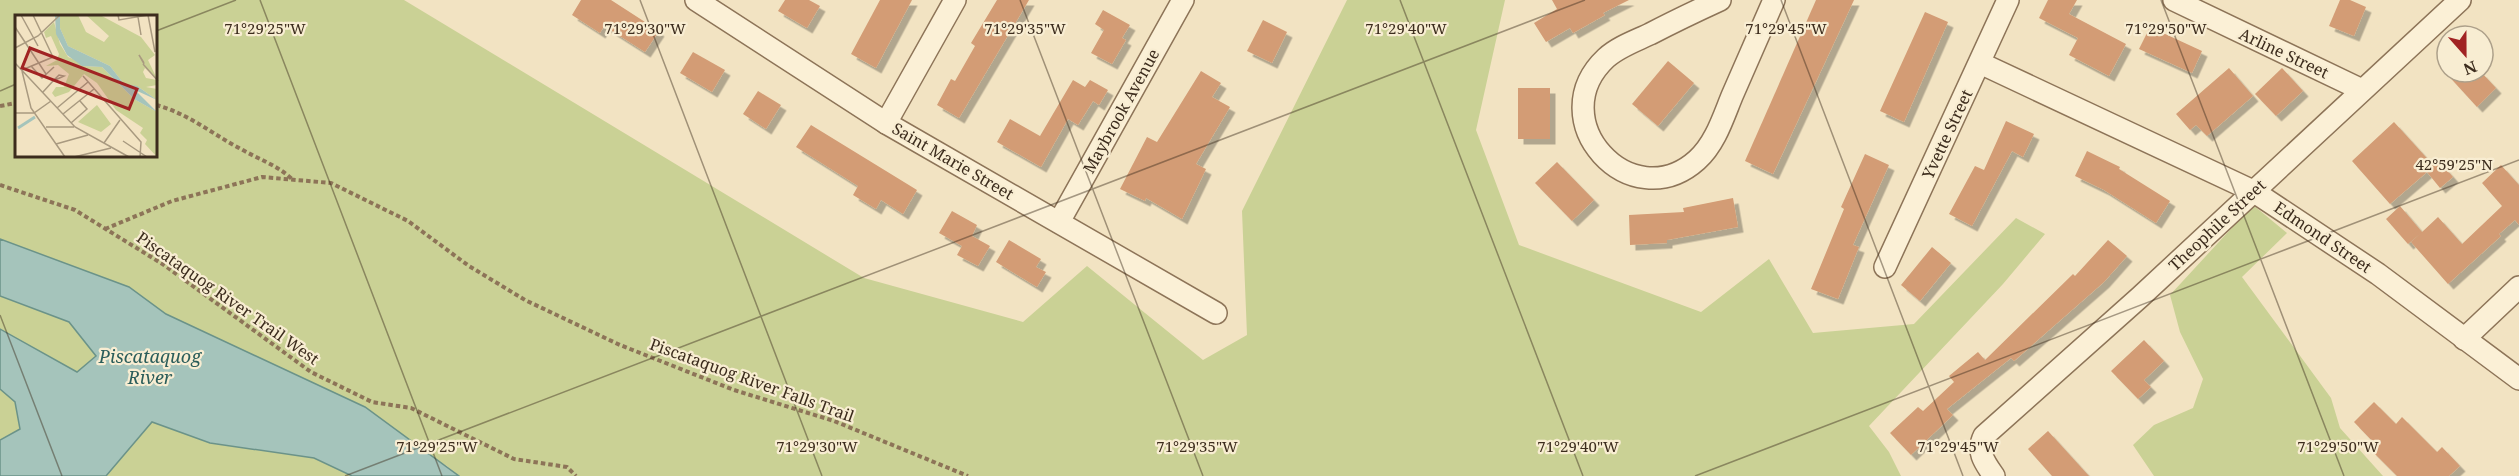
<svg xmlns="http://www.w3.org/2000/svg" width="2519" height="476" font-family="'Noto Serif',serif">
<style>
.green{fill:#cad195;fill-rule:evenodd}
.water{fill:#a5c4bb;stroke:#6b9389;stroke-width:1.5}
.building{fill:#d39c75;filter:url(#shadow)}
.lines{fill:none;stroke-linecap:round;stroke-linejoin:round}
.minor-casing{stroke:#8d7458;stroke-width:24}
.path{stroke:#8d7458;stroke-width:4;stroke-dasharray:4.5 3;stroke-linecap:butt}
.minor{stroke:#fbf0d6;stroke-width:21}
.ticks{fill:none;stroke:#3c2c1d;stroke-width:1.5;stroke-opacity:0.45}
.labels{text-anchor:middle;stroke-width:4.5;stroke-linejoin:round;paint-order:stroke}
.street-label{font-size:16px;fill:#3c2c1d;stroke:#f8edd2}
.water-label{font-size:18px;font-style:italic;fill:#2b5d5a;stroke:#f8edd2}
.inset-river{fill:none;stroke:#a5c4bb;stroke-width:3}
.inset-road{fill:none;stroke:#a99a80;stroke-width:1.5}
.view{fill:#a12323;fill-opacity:0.15;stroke:#a12323;stroke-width:3}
.inset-edge{fill:none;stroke:#3c2c1d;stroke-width:3}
.ticks-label{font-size:15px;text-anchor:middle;fill:#3c2c1d;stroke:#f8edd2;stroke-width:4.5;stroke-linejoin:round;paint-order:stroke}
</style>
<defs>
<filter id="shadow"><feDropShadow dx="5.5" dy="5.5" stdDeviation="0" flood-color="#0004"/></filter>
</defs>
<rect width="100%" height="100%" fill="#f2e3c2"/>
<g class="green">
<path d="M0 0H404L864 278 1023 322 1087 266 1203 360 1247 335 1242 211 1347 0H1505L1476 130 1519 245 1701 312 1769 259 1813 333 1914 324 2016 218 2045 234 2003 284 1869 426 1889 452 1901 476H459L447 466 166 314 129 287 0 239ZM16 16H156V156H16Z"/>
<path d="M2253 205 2287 233 2242 277 2331 398 2340 428 2383 476H2154L2133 445 2154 425 2193 408 2203 379 2180 332 2170 295Z"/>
<path d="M0 296 69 322 96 356 77 372 0 329Z"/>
<path d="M0 389 15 402 20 429 0 440Z"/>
<path d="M152 422 210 443 314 458 352 476H106Z"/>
</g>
<path class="water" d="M0 239 129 287 166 314 365 407 459 476H352L314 458 210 443 152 422 106 476H0V440L20 429 15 402 0 389V329L77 372 96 356 69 322 0 296Z"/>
<g class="building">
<path d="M581 0H611L659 31 645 52 604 26 600 33 572 15Z"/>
<path d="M785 0H809L820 6 807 28 778 11Z"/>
<path d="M880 0H912L876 68 851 54Z"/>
<path d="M997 0H1029L959 118 937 105 951 79 955 81 975 46 971 43Z"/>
<path d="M1552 0H1629L1603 13 1605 15 1573 33 1570 28 1546 42 1534 23 1557 9Z"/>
<path d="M1816 0H1854L1773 174 1745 161Z"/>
<path d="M2048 0H2077L2069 14 2126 44 2109 76 2069 55 2078 38 2039 18Z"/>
<path d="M2340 0H2350L2366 7 2354 36 2329 26Z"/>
<path d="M1103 10 1130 25 1122 38 1126 40 1112 64 1091 53 1104 30 1095 24Z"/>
<path d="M1925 12 1948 22 1904 122 1880 111Z"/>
<path d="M1263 20 1287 32 1272 63 1247 51Z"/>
<path d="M2150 27 2202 51 2192 73 2139 49Z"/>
<path d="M693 52 725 70 712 92 680 73Z"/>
<path d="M1668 61 1694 83 1658 126 1632 104Z"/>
<path d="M2229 68 2253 96 2207 136 2196 125 2190 130 2176 114Z"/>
<path d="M2282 68 2303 91 2276 116 2255 94Z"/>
<path d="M1201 71 1221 83 1212 97 1230 107 1196 164 1206 169 1182 219 1146 198 1145 201 1120 189 1147 137 1157 142Z"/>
<path d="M2445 72H2481L2496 88 2477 107Z"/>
<path d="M1073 80 1085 87 1090 80 1108 90 1099 105 1093 101 1078 125 1068 119 1041 167 997 142 1010 119 1040 136Z"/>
<rect x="1518" y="88" width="32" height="51"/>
<path d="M758 91 781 105 766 129 743 114Z"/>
<path d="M2006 121 2034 134 2023 157 2012 151 1972 226 1949 214 1975 166 1984 170Z"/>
<path d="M2394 122 2434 166 2439 161 2453 177 2440 188 2427 172 2390 204 2352 161Z"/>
<path d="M811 125 917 190 903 214 881 200 876 209 853 195 858 186 796 147Z"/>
<path d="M2087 151 2120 167 2119 169 2170 201 2156 223 2104 190 2075 176Z"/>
<path d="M1865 154 1889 165 1853 245 1859 247 1838 299 1811 289 1844 209 1841 207Z"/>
<path d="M1557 162 1594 200 1572 221 1535 183Z"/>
<path d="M2501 165 2519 185V225L2515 220 2499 234 2501 236 2448 284 2411 242 2421 233 2408 244 2386 219 2400 206 2422 232 2438 217 2462 244 2502 206 2482 183Z"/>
<path d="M1733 198 1738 227 1667 240V243L1630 245 1629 215 1684 212 1683 208Z"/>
<path d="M952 211 977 225 972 236 990 246 978 266 957 255 962 246 939 233Z"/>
<path d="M1009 240 1041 259 1036 267 1046 272 1037 287 996 262Z"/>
<path d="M2108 240 2127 256 2104 282 2014 361 2011 358 1947 409 1953 415 1911 455 1890 433 1918 407 1923 411 1954 382 1949 376 1978 352 1985 360 2073 274 2075 276Z"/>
<path d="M1932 247 1951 263 1920 301 1901 285Z"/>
<path d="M2144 340 2164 361 2144 380 2151 387 2138 399 2111 371Z"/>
<path d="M2374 402 2396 424 2402 417 2437 452 2442 447 2460 466 2449 476H2397L2371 450 2376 445 2354 422Z"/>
<path d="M2048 431 2089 476H2052L2028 449Z"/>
</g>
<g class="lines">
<defs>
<g id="minor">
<path d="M696 0 886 123 1216 313"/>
<path d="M1720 0C1696 11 1673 22 1650 34 1635 41 1618 47 1606 58 1540 120 1631 219 1697 160 1715 144 1723 118 1732 96 1746 64 1760 32 1774 0"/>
<path d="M2174 0 2362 90"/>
<path d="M1980 63 2253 191 2378 274 2519 379"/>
<path d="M886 123 955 0"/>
<path d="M1059 222 1183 0"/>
<path d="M1885 267 2008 0"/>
<path d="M2464 339 2519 287"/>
<path d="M1994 476C1985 463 1976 452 1984 436L2140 297 2460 0"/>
</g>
</defs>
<use href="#minor" class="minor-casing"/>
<g class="path">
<path d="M156 105C187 113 211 133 239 148 258 159 277 165 292 179"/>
<path d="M0 106 16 103"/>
<path d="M0 185 75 210 164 265 311 372 372 402 411 408 514 459 567 467 576 476"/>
<path d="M105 229 172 201 262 177 331 183 408 221 469 266 525 300 620 345 734 390 834 421 968 476"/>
</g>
<use href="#minor" class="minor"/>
</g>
<path class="ticks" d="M260 0 442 476M640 0 822 476M1020 0 1203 476M1400 0 1583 476M1781 0 1963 476M2161 0 2344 476M156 31 236 0M0 91 16 84M0 315 62 476M345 476 1585 0M1695 476 2519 160"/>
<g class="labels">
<g class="street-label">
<text transform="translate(2284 53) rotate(25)" y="6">Arline Street</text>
<text transform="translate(1121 111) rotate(-61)" y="6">Maybrook Avenue</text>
<text transform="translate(1947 134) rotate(-65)" y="6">Yvette Street</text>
<text transform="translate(953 161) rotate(30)" y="6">Saint Marie Street</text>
<text transform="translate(2217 225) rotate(-43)" y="6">Theophile Street</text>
<text transform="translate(2323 237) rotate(34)" y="6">Edmond Street</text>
<text transform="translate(228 298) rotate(35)" y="6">Piscataquog River Trail West</text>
<text transform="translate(752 380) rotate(20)" y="6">Piscataquog River Falls Trail</text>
</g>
<g class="water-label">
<text x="150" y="363">Piscataquog<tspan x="150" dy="21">River</tspan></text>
</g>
</g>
<g transform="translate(15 15)">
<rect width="142" height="142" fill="#f2e3c2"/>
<path d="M45 0H63L71 17 89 27 94 21 71 0H85L126 22 140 40 133 45 142 64 130 53 128 57 131 63 142 65V70L131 72 142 74V85L125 73 109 69 95 51 53 31 45 13ZM39 7 45 29 53 42 70 49 67 51 87 52 119 84 142 97V142L130 129 132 125 125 118 128 113 101 95 82 68 69 59 54 77 40 82 37 78 41 72H49L54 59 43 50 31 51 42 45 44 39 36 21 31 23 29 17ZM82 90 96 109 86 117 63 107Z" fill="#cad195"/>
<path d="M40 0H45V13L53 31 95 51 109 69 122 71 142 85 120 75 142 97 119 84 87 52 67 51 52 40 41 19Z" fill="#a5c4bb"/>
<path class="inset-river" d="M3 113 20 102"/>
<path class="inset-road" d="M6 0 23 31M103 0 104 5 133 0M133 0 140 37M123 2 126 20M0 12 31 59M0 33 23 21 45 0M0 48 60 112 114 142M129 48 124 40 129 49M128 49 143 66M16 51 27 63 39 52M7 55 38 42 18 0M7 56 16 93 50 142M68 61 126 127 125 142M28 77 38 66 44 60 49 61 38 66M42 93 73 67M0 98H19L36 86M48 99 79 74M56 108 72 94 65 86M31 112H59M108 126 132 142M89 128 105 105M41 129 73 120M59 142 96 133"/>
<path class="view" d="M15 33 122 74 114 94 7 53Z"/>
<rect width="142" height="142" class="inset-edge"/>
</g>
<g class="ticks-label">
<text x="1025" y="34">71°29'35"W</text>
<text x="1406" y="34">71°29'40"W</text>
<text x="265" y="34">71°29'25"W</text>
<text x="645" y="34">71°29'30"W</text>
<text x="1786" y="34">71°29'45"W</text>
<text x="2166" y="34">71°29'50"W</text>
<text x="2454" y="170">42°59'25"N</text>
<text x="437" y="452">71°29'25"W</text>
<text x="817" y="452">71°29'30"W</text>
<text x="1197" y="452">71°29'35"W</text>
<text x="1578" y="452">71°29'40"W</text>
<text x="1958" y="452">71°29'45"W</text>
<text x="2338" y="452">71°29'50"W</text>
</g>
<g transform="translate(2465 54) rotate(159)"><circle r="28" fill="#f8edd2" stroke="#ada08a" stroke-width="1.5"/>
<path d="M0-4.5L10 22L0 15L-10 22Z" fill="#a12323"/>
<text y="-9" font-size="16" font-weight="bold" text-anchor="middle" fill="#3c2c1d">N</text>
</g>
</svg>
